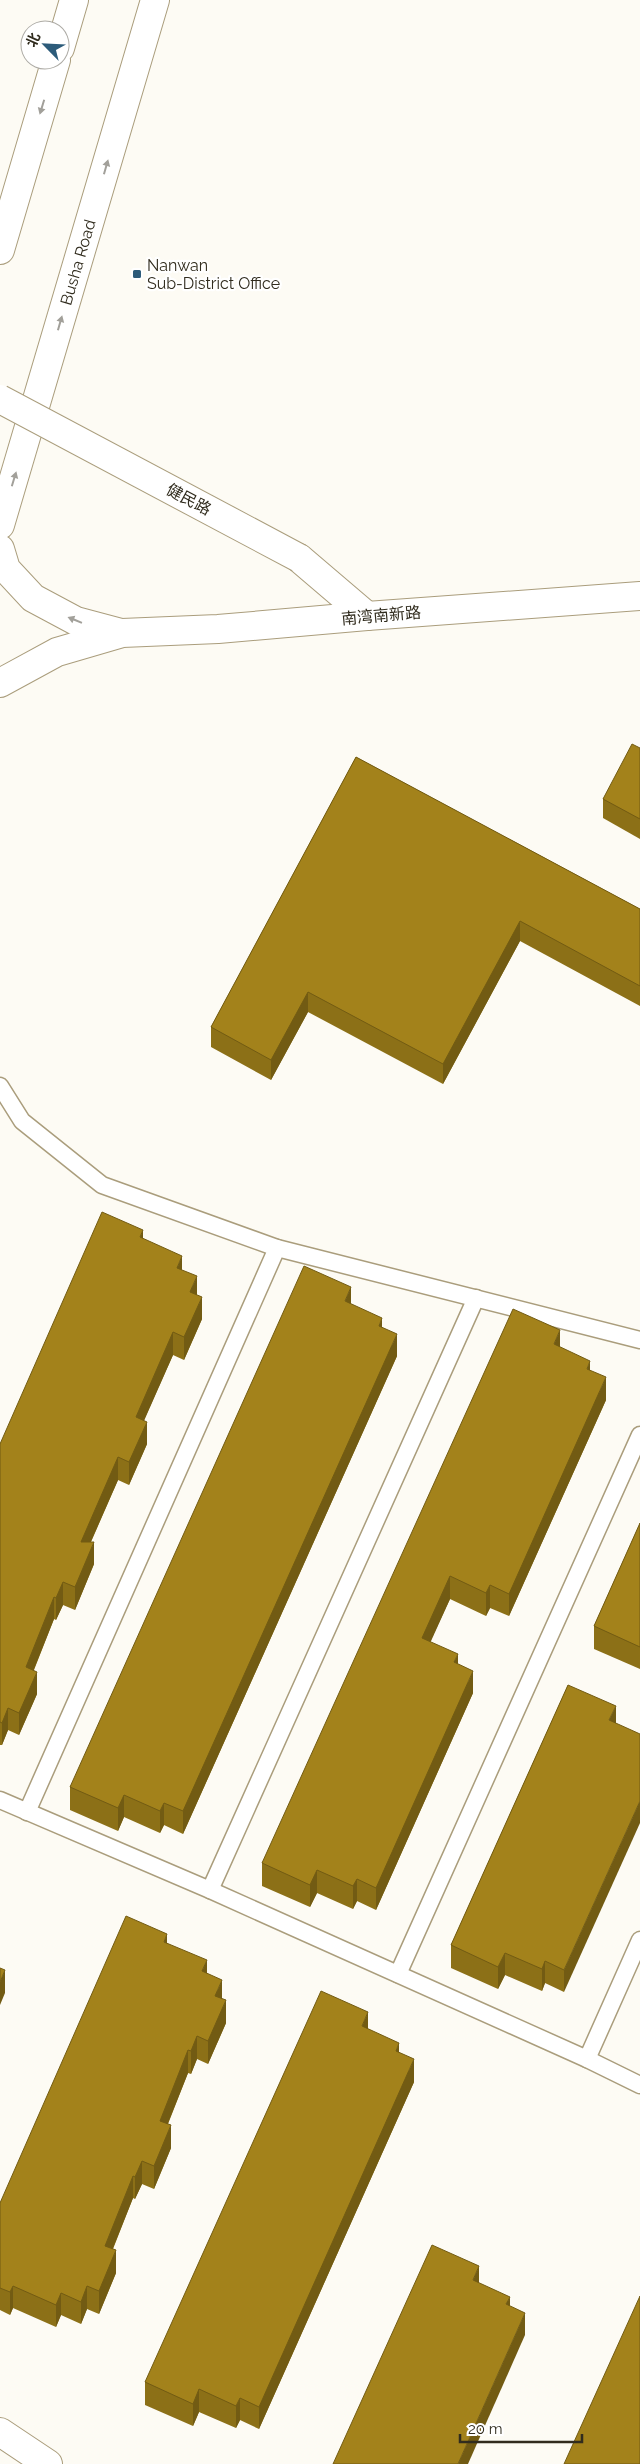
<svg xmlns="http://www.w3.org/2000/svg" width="640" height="2464" font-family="Raleway,'Noto Sans SC',sans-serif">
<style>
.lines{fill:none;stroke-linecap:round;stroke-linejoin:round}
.lane-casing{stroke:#aa9d7c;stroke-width:19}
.street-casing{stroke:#aa9d7c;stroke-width:30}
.secondary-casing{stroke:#aa9d7c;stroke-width:30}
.primary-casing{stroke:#aa9d7c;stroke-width:30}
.lane{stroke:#fff;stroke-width:16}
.street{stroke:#fff;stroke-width:28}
.secondary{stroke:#fff;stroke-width:28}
.primary{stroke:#fff;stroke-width:28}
.secondary-bridge-casing{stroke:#aa9d7c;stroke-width:30;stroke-linecap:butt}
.secondary-bridge{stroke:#fff;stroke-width:28}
.wall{fill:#8c7017}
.shaded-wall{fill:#725b13}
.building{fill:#a3821b;stroke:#725b13}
.oneway{fill:#a2a09a}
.poi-dot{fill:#2c5b7a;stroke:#fff;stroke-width:2}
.labels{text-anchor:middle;stroke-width:4.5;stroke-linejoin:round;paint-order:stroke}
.street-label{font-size:16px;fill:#312c1e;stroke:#fff}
.poi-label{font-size:16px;fill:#312c1e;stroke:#fff;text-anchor:start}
</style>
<rect width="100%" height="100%" fill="#fdfbf4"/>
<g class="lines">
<defs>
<g id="lane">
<path d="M0 1086 22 1121 102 1185 277 1248 640 1340"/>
<path d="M0 1800 210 1890 587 2059 640 2085"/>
<path d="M27 1812 277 1248"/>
<path d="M210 1890 476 1298"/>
<path d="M398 1974 640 1435"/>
<path d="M587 2059 640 1940"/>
</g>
<path id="street" d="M0 2432 48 2464"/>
<g id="secondary">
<path d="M0 549 6 569 33 598 76 621 121 633"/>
<path d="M299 558 367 616"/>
<path d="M0 683 57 652 122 633 218 629 367 616 640 596"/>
</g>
<g id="primary">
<path d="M60 48 74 0"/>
<path d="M0 250 56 60"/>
<path id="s1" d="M0 525 155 0"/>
</g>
</defs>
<use href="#lane" class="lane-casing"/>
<use href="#street" class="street-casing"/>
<use href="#secondary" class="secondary-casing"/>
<use href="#primary" class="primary-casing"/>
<use href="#lane" class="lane"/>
<use href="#street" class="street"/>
<use href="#secondary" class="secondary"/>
<use href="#primary" class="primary"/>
<defs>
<path id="secondary-bridge" d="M0 399 299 558"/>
</defs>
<use href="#secondary-bridge" class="secondary-bridge-casing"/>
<use href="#secondary-bridge" class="secondary-bridge"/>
</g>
<g class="wall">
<path d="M640 748V839L603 818V799Z"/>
<path d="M356 757 640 909V1006L520 941 443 1084 308 1012 271 1080 211 1047V1027Z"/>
<path d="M143 1239 182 1270 197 1295 202 1319 184 1360 173 1355 144 1420 147 1444 129 1485 118 1480 91 1542 94 1564 75 1610 63 1605 56 1620 54 1619 34 1670 37 1694 19 1735 8 1730 2 1745H0V1444Z"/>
<path d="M351 1304 382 1327 397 1356 183 1834 164 1825 160 1833 124 1817 118 1831 70 1810V1787Z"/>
<path d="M560 1347 606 1400 509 1616 490 1608 486 1616 450 1599 430 1642 458 1664 473 1693 376 1910 357 1901 353 1909 317 1893 310 1907 262 1886V1863Z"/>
<path d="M640 1523V1669L594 1649V1626Z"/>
<path d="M568 1685 564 1992 545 1983 542 1991 505 1975 498 1989 451 1968V1945Z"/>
<path d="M167 1943 207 1973 222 1999 226 2023 208 2064 197 2059 191 2074 188 2073 168 2124 171 2148 154 2189 142 2184 135 2199 133 2198 113 2249 116 2273 99 2314 87 2309 81 2324 61 2315 56 2327 13 2308 10 2315 0 2310V2203Z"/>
<path d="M368 2029 399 2052 414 2082 259 2429 240 2420 236 2428 199 2412 193 2426 145 2405V2382Z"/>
</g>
<g class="shaded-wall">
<path d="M520 921V941L443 1084V1064Z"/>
<path d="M308 992V1012L271 1080V1060Z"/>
<path d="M143 1230V1253L140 1237Z"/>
<path d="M182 1256V1279L177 1268Z"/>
<path d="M197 1276V1299L190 1292Z"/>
<path d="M351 1287V1309L345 1301Z"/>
<path d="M202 1297V1319L184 1360V1337Z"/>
<path d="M382 1318V1340L379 1326Z"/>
<path d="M560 1330V1352L554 1344Z"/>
<path d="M173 1332V1355L136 1439V1417Z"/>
<path d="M397 1334V1356L183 1834V1811Z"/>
<path d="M590 1361V1383L587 1369Z"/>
<path d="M606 1377V1400L509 1616V1594Z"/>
<path d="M147 1422V1444L129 1485V1462Z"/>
<path d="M118 1457V1480L81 1564V1542Z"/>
<path d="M94 1542V1564L75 1610V1587Z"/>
<path d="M450 1576V1599L422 1661V1638Z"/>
<path d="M63 1582V1605L56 1620V1598Z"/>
<path d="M490 1585V1608L486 1616V1593Z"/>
<path d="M54 1597V1619L26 1689V1667Z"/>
<path d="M458 1654V1677L454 1662Z"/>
<path d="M473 1671V1693L376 1910V1888Z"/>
<path d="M37 1672V1694L19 1735V1713Z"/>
<path d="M616 1706V1728L609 1720Z"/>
<path d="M8 1708V1730L2 1745V1723Z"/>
<path d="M124 1795V1817L118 1831V1808Z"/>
<path d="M640 1801V1823L564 1992V1970Z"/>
<path d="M164 1803V1825L160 1833V1811Z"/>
<path d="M317 1870V1893L310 1907V1885Z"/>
<path d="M357 1879V1901L353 1909V1886Z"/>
<path d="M167 1934V1957L164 1942Z"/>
<path d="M505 1953V1975L498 1989V1967Z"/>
<path d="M207 1960V1982L202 1971Z"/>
<path d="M545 1961V1983L542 1991V1969Z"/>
<path d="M5 1970V1993L0 2005V1982Z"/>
<path d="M222 1980V2002L215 1996Z"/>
<path d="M226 2000V2023L208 2064V2041Z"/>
<path d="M368 2012V2034L362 2026Z"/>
<path d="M197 2036V2059L191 2074V2051Z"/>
<path d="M399 2043V2065L396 2051Z"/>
<path d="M188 2050V2073L160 2143V2121Z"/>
<path d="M414 2059V2082L259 2429V2407Z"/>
<path d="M171 2125V2148L154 2189V2166Z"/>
<path d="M142 2161V2184L135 2199V2177Z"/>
<path d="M133 2176V2198L105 2268V2246Z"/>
<path d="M116 2250V2273L99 2314V2291Z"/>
<path d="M479 2266V2289L473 2280Z"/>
<path d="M13 2286V2308L10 2315V2292Z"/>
<path d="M87 2286V2309L81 2324V2302Z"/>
<path d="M61 2293V2315L56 2327V2305Z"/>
<path d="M510 2297V2319L506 2304Z"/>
<path d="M525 2313V2335L468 2464H458Z"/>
<path d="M199 2389V2412L193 2426V2404Z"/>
<path d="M240 2398V2420L236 2428V2406Z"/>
</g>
<g class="building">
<path d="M632 744 640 748V819L603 799Z"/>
<path d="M356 757 640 909V986L520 921 443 1064 308 992 271 1060 211 1027Z"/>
<path d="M102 1212 143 1230 140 1237 182 1256 177 1268 197 1276 190 1292 202 1297 184 1337 173 1332 136 1417 147 1422 129 1462 118 1457 81 1542H94L75 1587 63 1582 56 1598 54 1597 26 1667 37 1672 19 1713 8 1708 2 1723 0 1722V1444Z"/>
<path d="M304 1266 351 1287 345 1301 382 1318 379 1326 397 1334 183 1811 164 1803 160 1811 124 1795 118 1808 70 1787Z"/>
<path d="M513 1309 560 1330 554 1344 590 1361 587 1369 606 1377 509 1594 490 1585 486 1593 450 1576 422 1638 458 1654 454 1662 473 1671 376 1888 357 1879 353 1886 317 1870 310 1885 262 1863Z"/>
<path d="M640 1523V1647L594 1626Z"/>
<path d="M568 1685 616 1706 609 1720 640 1734V1801L564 1970 545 1961 542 1969 505 1953 498 1967 451 1945Z"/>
<path d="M126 1916 167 1934 164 1942 207 1960 202 1971 222 1980 215 1996 226 2000 208 2041 197 2036 191 2051 188 2050 160 2121 171 2125 154 2166 142 2161 135 2177 133 2176 105 2246 116 2250 99 2291 87 2286 81 2302 61 2293 56 2305 13 2286 10 2292 0 2288V2203Z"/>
<path d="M0 1968 5 1970 0 1982Z"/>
<path d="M321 1991 368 2012 362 2026 399 2043 396 2051 414 2059 259 2407 240 2398 236 2406 199 2389 193 2404 145 2382Z"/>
<path d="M432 2245 479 2266 473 2280 510 2297 506 2304 525 2313 458 2464H333Z"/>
<path d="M640 2296V2464H564Z"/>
</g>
<defs><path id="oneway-solid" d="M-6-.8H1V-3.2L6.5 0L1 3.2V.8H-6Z" transform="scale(1.25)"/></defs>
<g class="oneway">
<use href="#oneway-solid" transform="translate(42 107) rotate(107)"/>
<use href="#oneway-solid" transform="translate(106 167) rotate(-74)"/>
<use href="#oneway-solid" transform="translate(60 323) rotate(-74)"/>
<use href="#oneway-solid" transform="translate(14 479) rotate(-73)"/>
<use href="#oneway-solid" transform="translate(75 620) rotate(-158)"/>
</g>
<rect class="poi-dot" x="132" y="269" width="10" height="10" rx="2.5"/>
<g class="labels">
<g class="street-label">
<text dy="6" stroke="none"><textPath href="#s1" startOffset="274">Busha Road</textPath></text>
<text transform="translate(189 499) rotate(28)" y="6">健民路</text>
<text transform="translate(381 615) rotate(-5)" y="6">南湾南新路</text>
</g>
<g class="poi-label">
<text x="147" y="271">Nanwan<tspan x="147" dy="18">Sub-District Office</tspan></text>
</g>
</g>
<g transform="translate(45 45) rotate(294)"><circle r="24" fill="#ffffff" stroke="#adaba5"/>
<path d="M0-4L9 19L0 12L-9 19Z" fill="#2c5b7a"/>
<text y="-8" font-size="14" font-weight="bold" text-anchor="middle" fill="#312c1e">北</text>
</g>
<path d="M460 2434v8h122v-8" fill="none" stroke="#312c1e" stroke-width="2.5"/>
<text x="468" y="2434" font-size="15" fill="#312c1e" stroke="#ffffff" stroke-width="4" paint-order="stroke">20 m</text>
</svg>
